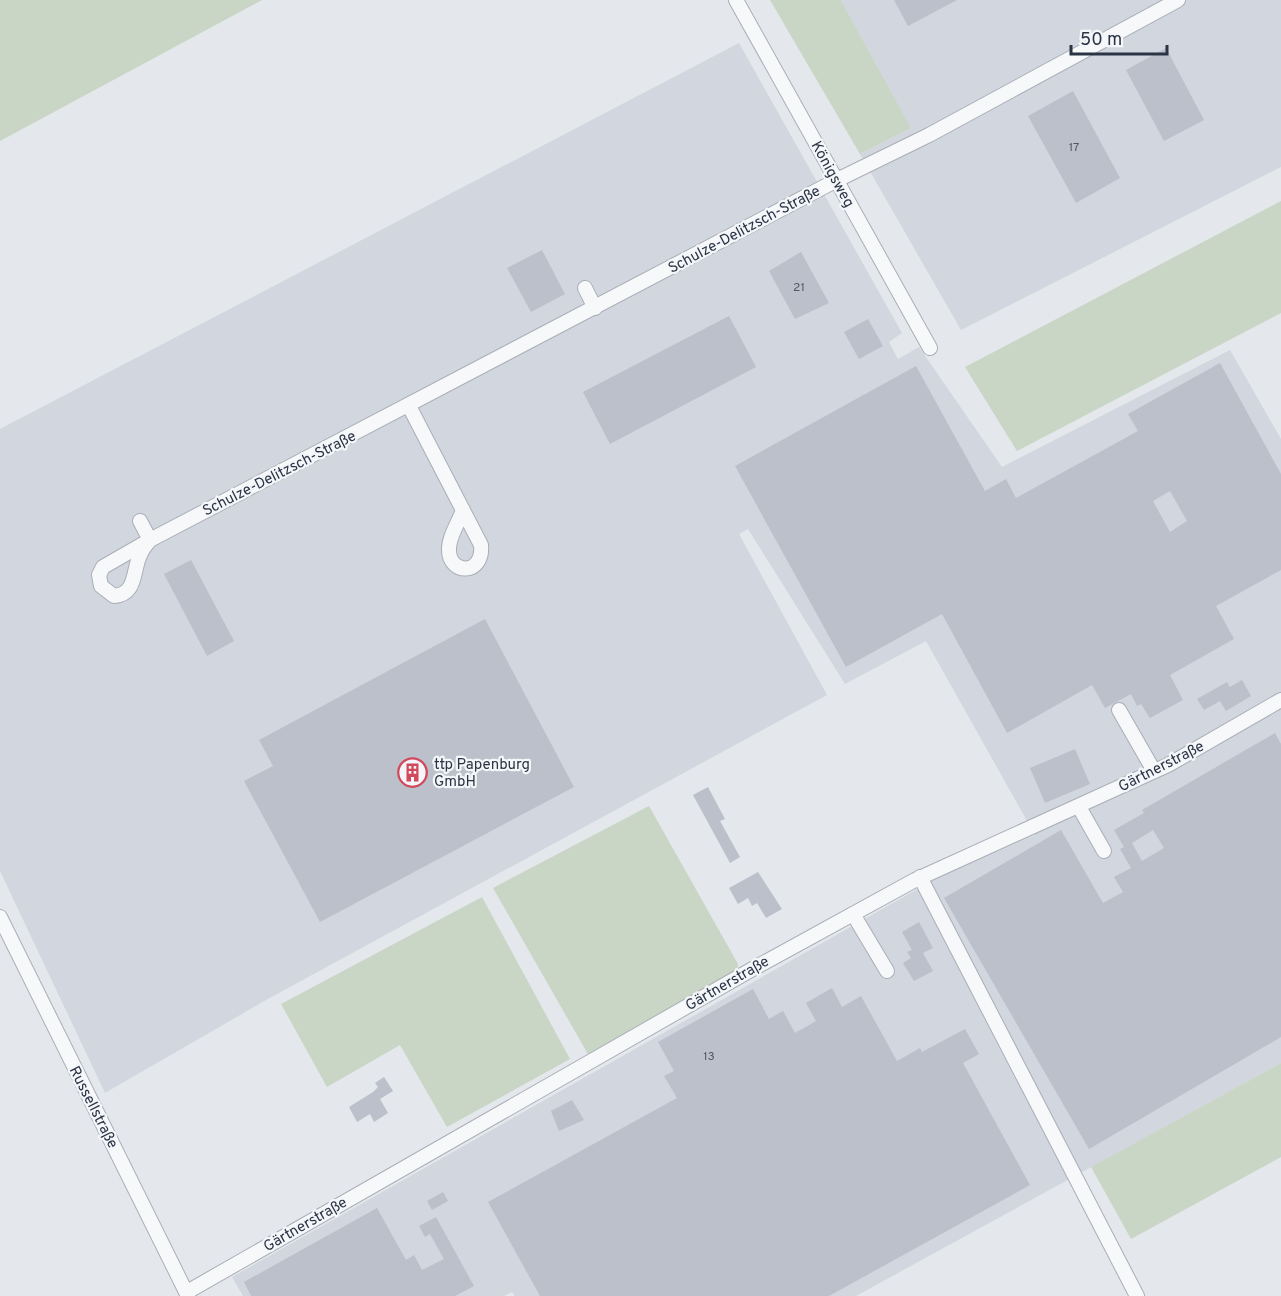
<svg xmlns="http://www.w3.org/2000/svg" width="1281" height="1296" font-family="Overpass,sans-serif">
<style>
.built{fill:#d2d6de}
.green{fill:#c9d6c5}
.building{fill:#bbc0ca;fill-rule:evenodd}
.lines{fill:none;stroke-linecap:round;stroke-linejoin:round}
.minor-casing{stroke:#a9aeb7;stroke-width:16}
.minor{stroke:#f7f8fa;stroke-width:14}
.labels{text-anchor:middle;stroke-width:4.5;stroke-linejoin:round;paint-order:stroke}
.number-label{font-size:12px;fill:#4f5766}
.street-label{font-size:15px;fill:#2b3445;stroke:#f4f6f9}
.poi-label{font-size:15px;fill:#2b3445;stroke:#f4f6f9;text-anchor:start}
</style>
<rect width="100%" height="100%" fill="#e4e7ec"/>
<g class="built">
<path d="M841 0H1281V167L961 330 860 154 911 128Z"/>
<path d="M739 43 902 333 889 342 898 359 919 347 1002 467 1230 350 1281 439V1063L856 1296H515L512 1292 504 1296H243L232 1277 937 878 1035 835 926 641 845 684 748 529 739 534 827 695 266 1000 105 1093 0 871V429Z"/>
</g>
<g class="green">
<path d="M0 0H262L0 141Z"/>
<path d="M770 0H841L911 128 860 154Z"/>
<path d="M1281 201V313L1017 451 965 367Z"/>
<path d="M649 806 738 964 737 972 589 1056 493 888Z"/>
<path d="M482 897 570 1059 447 1127 400 1045 327 1087 281 1004Z"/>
<path d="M1281 1063V1157L1131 1239 1091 1167Z"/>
</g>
<g class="building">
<path d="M894 0H957L908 26Z"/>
<path d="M1166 48 1204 120 1164 141 1126 70Z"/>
<path d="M1073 91 1120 178 1076 203 1028 116Z"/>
<path d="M542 250 565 294 531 312 507 268Z"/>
<path d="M801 252 829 303 795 319 769 271Z"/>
<path d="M729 316 756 367 610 444 583 392Z"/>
<path d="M868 319 883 346 859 359 844 332Z"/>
<path d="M1220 363 1281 474V570L1216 606 1234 639 1170 675 1183 700 1150 718 1141 704 1137 706 1131 694 1105 708 1092 685 1007 733 942 614 846 667 735 466 916 366 985 491 1006 479 1016 498 1138 431 1128 414ZM1170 491 1187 521 1170 532 1153 501Z"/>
<path d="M191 560 234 641 207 656 164 574Z"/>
<path d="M485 619 574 787 320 922 244 781 273 766 259 740Z"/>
<path d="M1242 680 1251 696 1226 711 1220 701 1204 710 1197 699 1227 682 1230 687Z"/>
<path d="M1275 733 1281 744V1037L1089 1149 944 898 1061 830 1103 903 1123 892 1114 877 1131 868 1120 849 1124 847 1114 830 1144 813 1142 810ZM1153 830 1164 848 1142 861 1132 843Z"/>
<path d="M1075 749 1090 784 1045 803 1030 768Z"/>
<path d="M708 787 725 819 720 821 740 857 730 863 693 795Z"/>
<path d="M758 872 782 909 766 918 757 903 752 906 748 898 738 904 729 888Z"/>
<path d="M919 922 933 948 923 953 933 971 914 981 903 963 911 958 907 952 912 950 902 932Z"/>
<path d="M832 988 842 1007 861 996 897 1061 920 1048 922 1052 965 1029 979 1054 963 1063 1030 1185 829 1296H540L488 1202 677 1098 664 1076 674 1071 658 1042 753 989 769 1019 783 1011 795 1033 816 1021 806 1003Z"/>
<path d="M384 1077 393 1091 380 1099 388 1113 374 1122 370 1114 357 1122 349 1107 373 1092 378 1087 375 1083Z"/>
<path d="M572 1100 584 1120 559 1131 551 1111Z"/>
<path d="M443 1192 448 1201 432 1210 427 1201Z"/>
<path d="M377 1208 406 1260 414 1255 422 1270 444 1259 430 1234 425 1237 419 1226 436 1217 474 1286 455 1296H251L244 1282Z"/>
</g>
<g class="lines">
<defs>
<g id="minor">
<path d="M736 0 930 348"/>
<path d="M585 288 595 308"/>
<path d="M409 406 481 545C484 576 449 575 449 550 448 538 459 522 463 510"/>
<path d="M140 521 150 540C147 544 143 548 141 553 132 569 138 594 114 596L101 586 99 575 103 567 150 540 837 180 929 135 1178 0"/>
<path d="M1119 710 1154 771"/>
<path d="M1079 807 1104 851"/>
<path d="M920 877 1137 1296"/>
<path d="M853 914 887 971"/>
<path d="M0 917 188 1296"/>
<path d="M187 1292 749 971 915 880 1168 765 1281 700"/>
</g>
</defs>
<use href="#minor" class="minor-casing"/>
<use href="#minor" class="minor"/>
</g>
<defs>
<symbol id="building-ring" viewBox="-11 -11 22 22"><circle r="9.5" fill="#f4f6f9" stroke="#d1495b" stroke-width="1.5"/><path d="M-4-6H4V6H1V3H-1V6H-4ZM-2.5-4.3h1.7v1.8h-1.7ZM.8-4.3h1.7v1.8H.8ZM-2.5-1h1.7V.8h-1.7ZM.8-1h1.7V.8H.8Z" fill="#d1495b"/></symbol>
</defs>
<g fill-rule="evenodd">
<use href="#building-ring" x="396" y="756" width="33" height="33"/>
</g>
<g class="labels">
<g class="number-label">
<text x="1074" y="151">17</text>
<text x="799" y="291">21</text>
<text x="709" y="1060">13</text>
</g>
<g class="street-label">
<text transform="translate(833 174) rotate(61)" y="5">Königsweg</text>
<text transform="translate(744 229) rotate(-28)" y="5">Schulze-Delitzsch-Straße</text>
<text transform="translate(279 473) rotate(-27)" y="5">Schulze-Delitzsch-Straße</text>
<text transform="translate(1161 766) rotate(-27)" y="5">Gärtnerstraße</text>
<text transform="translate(727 983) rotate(-30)" y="5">Gärtnerstraße</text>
<text transform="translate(94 1107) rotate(63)" y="5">Russellstraße</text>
<text transform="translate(305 1224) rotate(-30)" y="5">Gärtnerstraße</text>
</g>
<g class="poi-label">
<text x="434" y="769">ttp Papenburg<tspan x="434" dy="17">GmbH</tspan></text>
</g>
</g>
<path d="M1071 45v9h96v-9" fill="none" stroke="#2b3445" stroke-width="3"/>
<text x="1080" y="45" font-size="18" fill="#2b3445" stroke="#f4f6f9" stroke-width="4.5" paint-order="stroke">50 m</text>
</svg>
